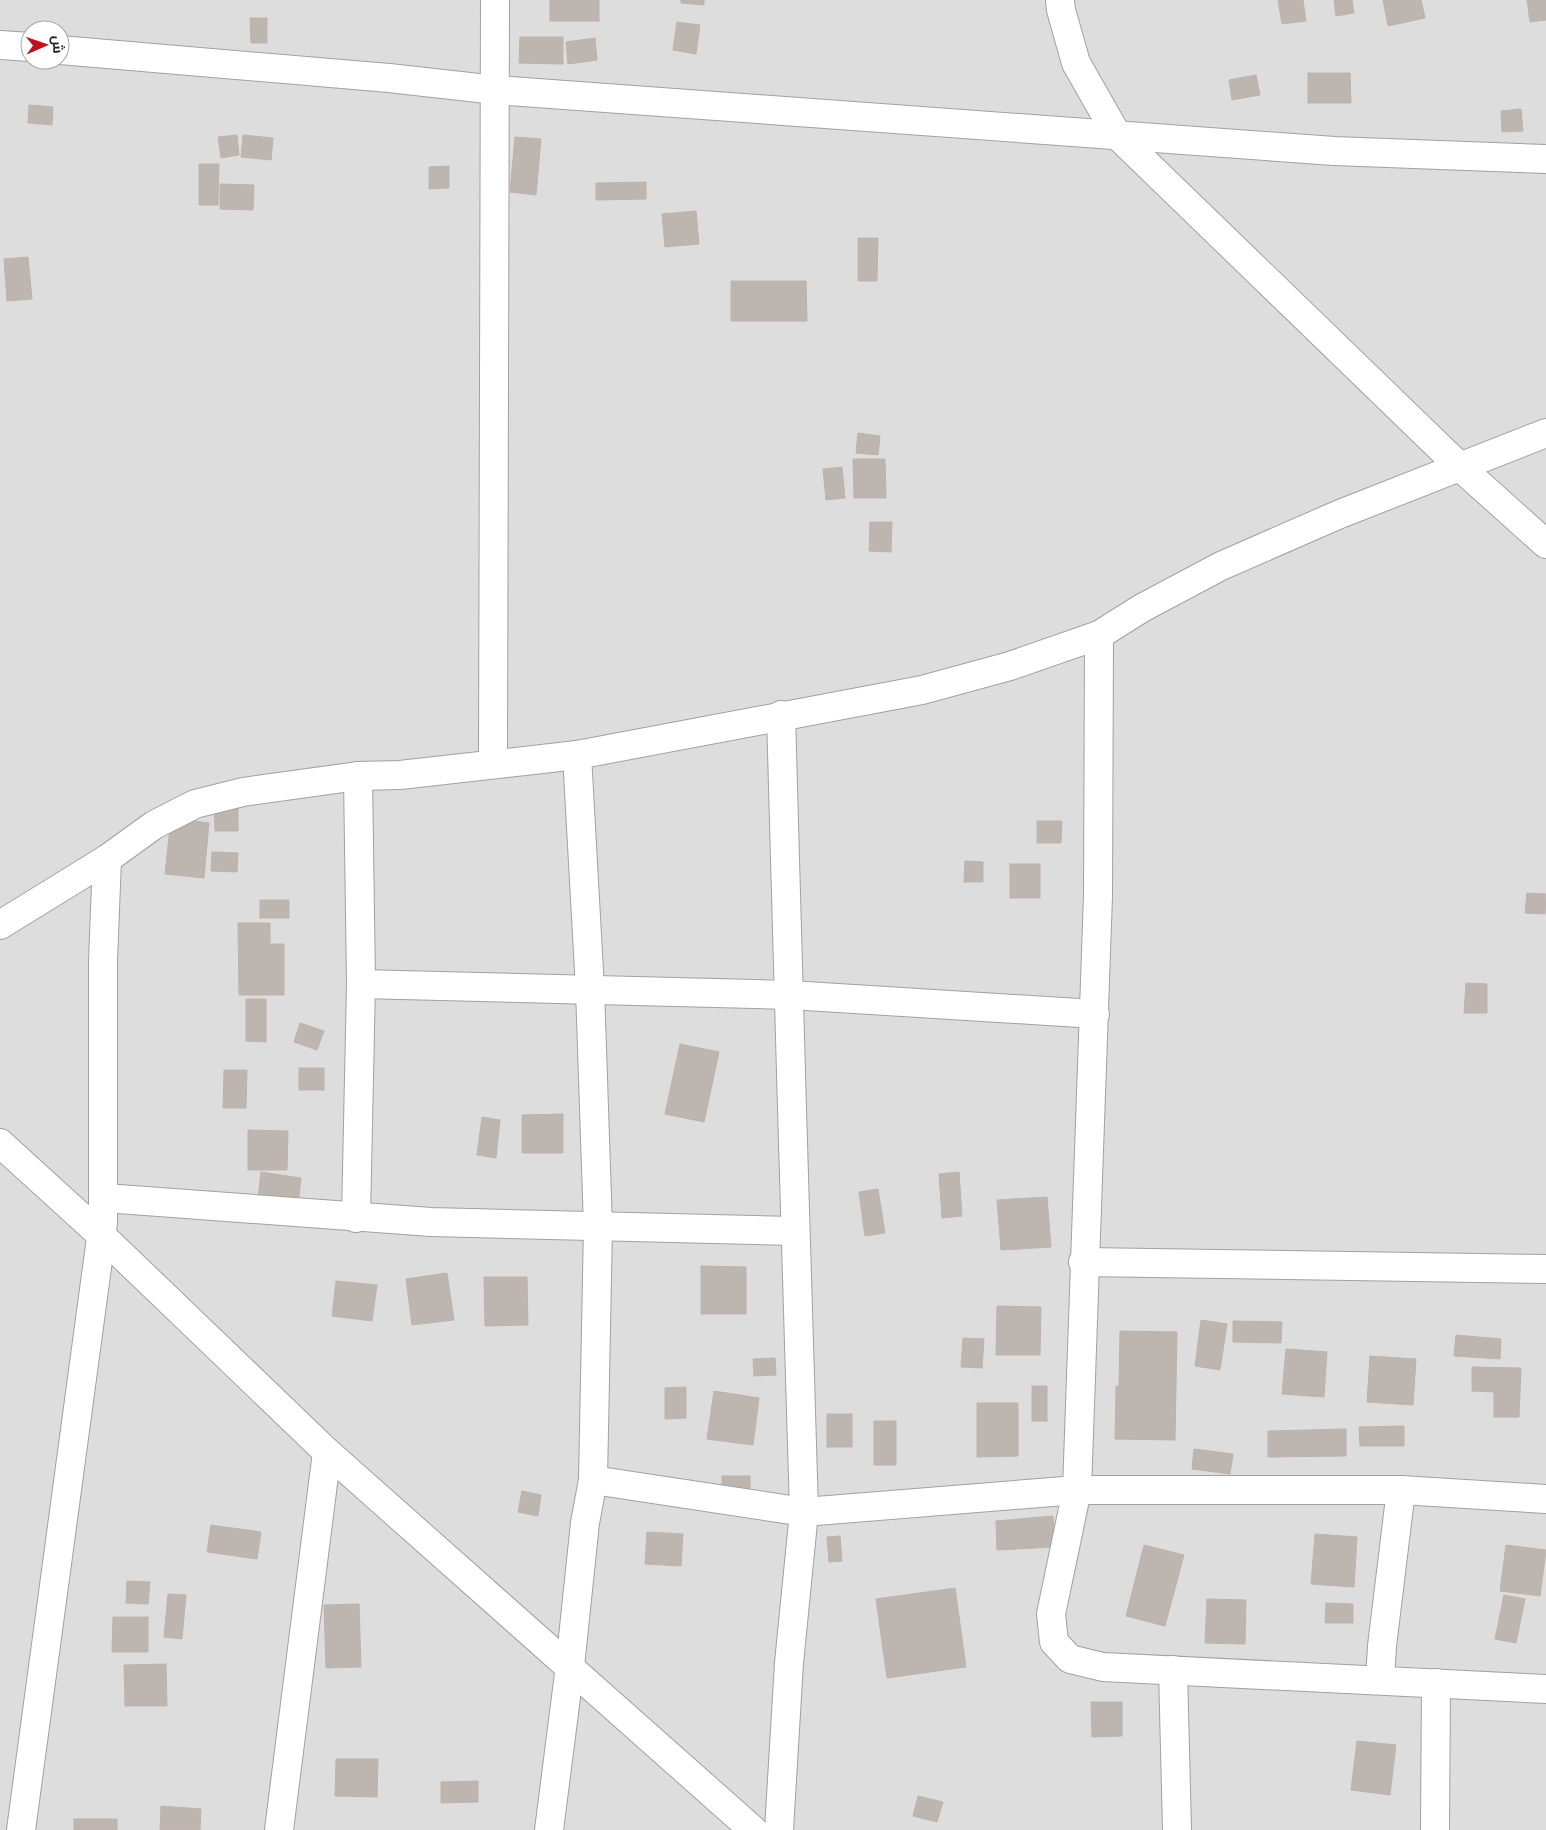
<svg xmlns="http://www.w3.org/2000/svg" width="1546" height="1830" font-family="Inter,Cairo,sans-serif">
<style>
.residential{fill:#dedddd;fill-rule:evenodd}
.building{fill:#bdb5b0;stroke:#c0b2aa}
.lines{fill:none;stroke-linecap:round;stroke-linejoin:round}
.minor-casing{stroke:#a1a1a1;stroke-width:30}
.minor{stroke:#fff;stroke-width:28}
</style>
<rect width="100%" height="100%" fill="#f0ece7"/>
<path class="residential" d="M0 0H1546V1830H0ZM30 30H60V60H30Z"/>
<g class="building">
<rect x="550" y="0" width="49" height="21"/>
<path d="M681 0H704V5L681 3Z"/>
<path d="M1278 0H1303L1306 21 1282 24Z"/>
<path d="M1334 0H1352L1354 13 1336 16Z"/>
<path d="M1383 0H1421L1425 18 1388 26Z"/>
<path d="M1527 0H1546V20L1530 22Z"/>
<path d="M250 18H267V43H251Z"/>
<path d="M677 22 700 25 696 54 673 50Z"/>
<path d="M520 37H563V64L519 63Z"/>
<path d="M595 38 597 60 568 64 566 42Z"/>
<path d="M1308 73H1350L1351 103H1308Z"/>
<path d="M1256 75 1260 95 1232 100 1229 80Z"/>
<path d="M29 105 53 107 52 125 28 123Z"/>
<path d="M1521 109 1523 131 1502 132 1501 111Z"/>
<path d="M237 135 239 155 221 158 218 137Z"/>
<path d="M243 135 273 138 271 160 241 157Z"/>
<path d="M515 137 541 139 536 195 510 192Z"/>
<path d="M199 164H219L218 205H199Z"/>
<path d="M449 166V188L429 189V167Z"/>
<path d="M646 182V199L596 200V183Z"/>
<path d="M220 184 254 185 253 210 220 209Z"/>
<path d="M696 211 699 244 665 247 662 214Z"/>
<path d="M858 238H878L877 281H858Z"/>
<path d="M28 257 32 299 7 301 4 259Z"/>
<path d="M731 281H806L807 321H731Z"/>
<path d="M858 433 880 436 878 455 856 453Z"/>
<path d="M853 459H885L886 498H854Z"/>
<path d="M842 467 845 498 826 500 823 469Z"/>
<path d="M870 522H892L891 552 869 551Z"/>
<path d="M214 807 238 808V831H215Z"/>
<path d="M171 818 209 823 204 878 165 874Z"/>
<path d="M1037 821H1062L1061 843H1037Z"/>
<path d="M212 852 238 853 237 872 211 871Z"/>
<path d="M965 861 983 862V882H964Z"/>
<rect x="1010" y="864" width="30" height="34"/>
<path d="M1527 893 1546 894 1545 914 1525 913Z"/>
<rect x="260" y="900" width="29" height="18"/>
<path d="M238 923H270V944H284V995H239Z"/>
<path d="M1466 983 1487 984V1013H1464Z"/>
<path d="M246 999H266V1042L246 1041Z"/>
<path d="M300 1023 324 1031 317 1050 294 1042Z"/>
<path d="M680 1044 719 1052 704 1122 665 1114Z"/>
<rect x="299" y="1068" width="25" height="22"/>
<path d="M224 1070H247L246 1108H223Z"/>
<path d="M563 1114V1153H522V1115Z"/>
<path d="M482 1117 500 1120 496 1158 477 1155Z"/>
<path d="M248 1130 288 1131 287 1170H248Z"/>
<path d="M261 1172 301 1178 298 1204 258 1198Z"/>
<path d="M959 1172 962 1216 942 1218 939 1174Z"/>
<path d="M878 1189 885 1233 865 1236 859 1192Z"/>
<path d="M1047 1197 1051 1247 1001 1250 997 1200Z"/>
<path d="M701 1266 746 1267V1314H701Z"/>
<path d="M447 1273 454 1320 412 1325 406 1279Z"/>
<path d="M484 1277H527L528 1325 485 1326Z"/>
<path d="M336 1281 377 1285 372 1321 332 1316Z"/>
<path d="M997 1306 1041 1307 1040 1355H996Z"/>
<path d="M1201 1320 1227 1324 1220 1370 1195 1366Z"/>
<path d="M1233 1321 1282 1322 1281 1343 1233 1342Z"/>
<path d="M1120 1331 1177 1332 1175 1440 1115 1439 1116 1386H1119Z"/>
<path d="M1456 1335 1501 1339 1500 1359 1454 1356Z"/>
<path d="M963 1338 984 1339 982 1368 961 1367Z"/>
<path d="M1286 1349 1327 1352 1324 1397 1282 1394Z"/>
<path d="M1370 1356 1416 1359 1413 1405 1367 1402Z"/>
<path d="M775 1358 776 1375 754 1376 753 1359Z"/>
<path d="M1472 1367 1521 1368 1519 1417H1494V1392L1472 1391Z"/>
<rect x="1032" y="1386" width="15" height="35"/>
<path d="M686 1387V1418L665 1419V1388Z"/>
<path d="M714 1391 759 1398 753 1445 707 1439Z"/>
<path d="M977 1403H1018V1456L977 1457Z"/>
<rect x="827" y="1414" width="25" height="33"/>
<rect x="874" y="1421" width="22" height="44"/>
<path d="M1404 1426V1446H1360L1359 1427Z"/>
<path d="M1346 1429V1456L1268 1457V1431Z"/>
<path d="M1194 1449 1233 1454 1230 1474 1192 1469Z"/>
<path d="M722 1476H750V1501L722 1500Z"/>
<path d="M522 1491 541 1495 538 1516 518 1512Z"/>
<path d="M1053 1516 1055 1547 997 1550 996 1521Z"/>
<path d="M211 1525 261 1532 257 1559 207 1552Z"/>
<path d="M647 1532 683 1534 681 1566 645 1564Z"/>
<path d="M1315 1534 1357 1537 1354 1587 1311 1584Z"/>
<path d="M840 1536 842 1561 829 1562 827 1537Z"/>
<path d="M1144 1545 1184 1555 1165 1626 1126 1616Z"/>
<path d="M1506 1545 1546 1550 1540 1596 1500 1591Z"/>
<path d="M127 1581 150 1582 148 1604 126 1603Z"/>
<path d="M955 1588 966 1667 887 1678 876 1599Z"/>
<path d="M168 1594 186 1595 182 1639 164 1637Z"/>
<path d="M1504 1595 1525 1599 1516 1643 1495 1639Z"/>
<path d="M1207 1599 1246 1600 1245 1644 1205 1643Z"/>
<path d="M1326 1603 1353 1604V1623H1325Z"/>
<path d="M359 1604 361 1667 326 1668 324 1605Z"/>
<path d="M113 1617H148V1652H112Z"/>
<path d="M166 1664 167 1706H125L124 1665Z"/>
<path d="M1091 1702H1122V1736L1092 1737Z"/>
<path d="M1357 1741 1396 1745 1390 1795 1351 1790Z"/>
<path d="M336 1759H378L377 1797 335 1796Z"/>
<path d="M478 1781V1802L441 1803V1782Z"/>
<path d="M918 1796 943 1802 937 1822 913 1816Z"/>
<path d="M161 1806 201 1809 200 1830H160Z"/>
<rect x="74" y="1819" width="43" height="11"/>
</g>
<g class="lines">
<defs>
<g id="minor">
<path d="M1060 0 1061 10 1076 63 1117 135 1460 467 1546 544"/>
<path d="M0 45 30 47"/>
<path d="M60 50 389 78 496 90 1334 151 1546 159"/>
<path d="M1099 635 1098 896 1077 1490 1051 1614 1054 1642 1070 1659 1103 1667 1546 1689"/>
<path d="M781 715C790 981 794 1246 804 1512L1077 1490H1401L1546 1499"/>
<path d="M493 764 495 0"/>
<path d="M0 925 107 859 154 825 195 804 243 792 358 776 400 775 577 755 922 690 1010 666 1099 635 1142 608 1221 566 1340 514 1546 433"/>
<path d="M361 984 790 995 1095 1014"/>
<path d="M0 1143 101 1235 327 1452 753 1830"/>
<path d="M105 1198 431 1222 793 1231"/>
<path d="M356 1218 361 984 358 776"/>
<path d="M1083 1262 1546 1269"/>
<path d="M593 1480 804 1512 789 1663 779 1830"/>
<path d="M1173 1670 1177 1830"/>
<path d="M1380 1680 1382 1646 1401 1490"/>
<path d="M21 1830 103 1223V961L107 859"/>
<path d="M279 1830 327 1452"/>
<path d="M549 1830 570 1666 585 1523 593 1480 598 1227 590 989 577 755"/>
<path d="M1435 1830 1436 1683"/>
</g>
</defs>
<use href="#minor" class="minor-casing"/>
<use href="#minor" class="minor"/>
</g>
<g transform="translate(45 45) rotate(88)"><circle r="24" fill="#ffffff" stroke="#a6a6a6"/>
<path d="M0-4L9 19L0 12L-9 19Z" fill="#bf111e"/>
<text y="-8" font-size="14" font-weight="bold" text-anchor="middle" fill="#202020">ش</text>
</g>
</svg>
